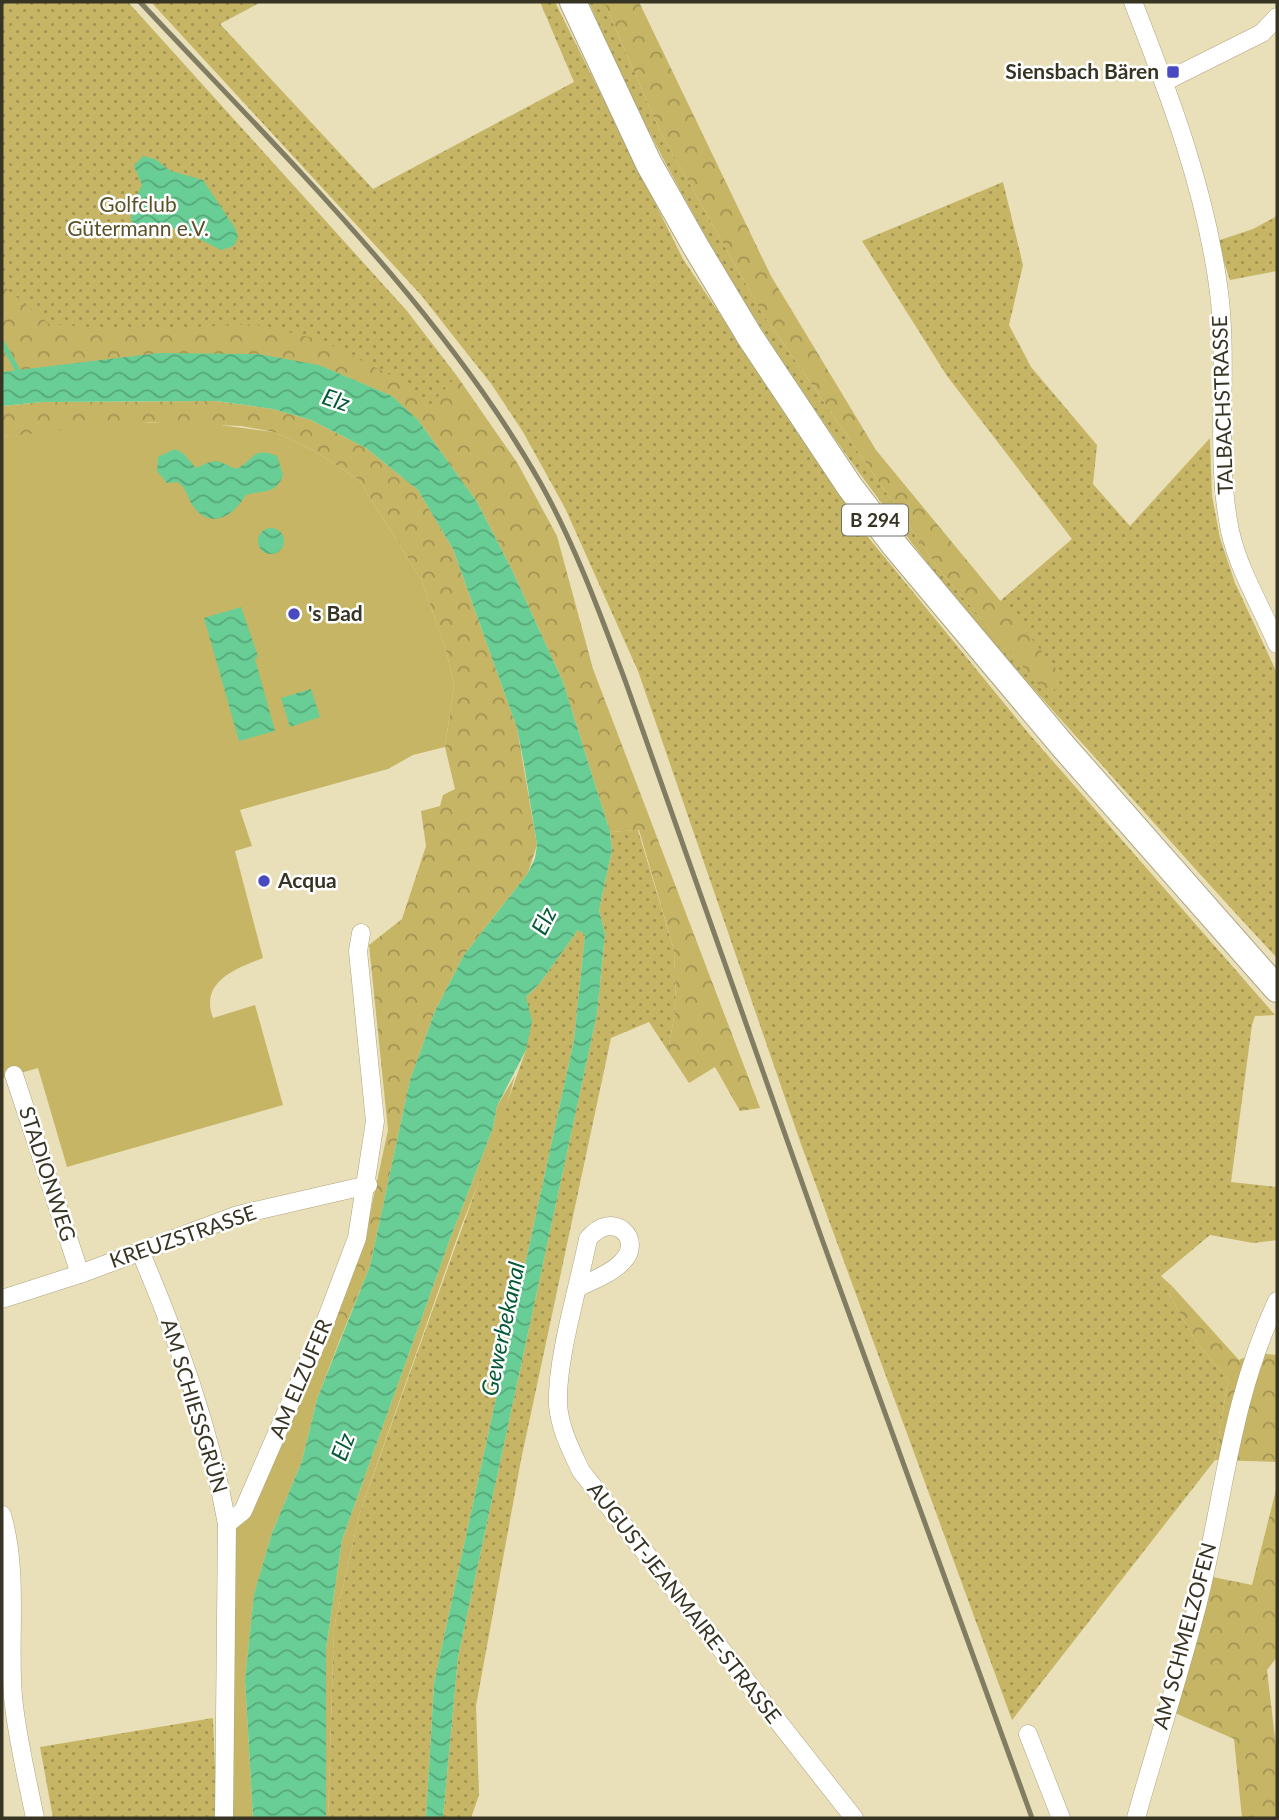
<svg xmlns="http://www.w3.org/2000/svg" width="1279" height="1820" font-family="Lato,sans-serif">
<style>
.grass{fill:url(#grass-dots)}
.forest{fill:url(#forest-crowns)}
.park{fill:#c6b565}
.water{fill:url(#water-waves)}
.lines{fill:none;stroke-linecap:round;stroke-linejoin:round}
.stream{stroke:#68ce95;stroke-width:5}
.minor-casing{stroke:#ada580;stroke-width:19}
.highway-casing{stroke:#ada580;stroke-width:28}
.minor{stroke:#fff;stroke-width:18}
.highway{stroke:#fff;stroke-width:26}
.rail{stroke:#817c62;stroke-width:5}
.poi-dot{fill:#494ac0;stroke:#fff;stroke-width:2.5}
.labels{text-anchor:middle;stroke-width:5;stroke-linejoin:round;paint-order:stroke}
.shield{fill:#fff;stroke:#737166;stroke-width:2}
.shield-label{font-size:19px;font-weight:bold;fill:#373424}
.poi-label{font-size:21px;font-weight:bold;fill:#373424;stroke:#fff;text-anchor:start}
.park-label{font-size:21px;fill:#5b5126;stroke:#fff}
.street-label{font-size:21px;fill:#373424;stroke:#fff}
.water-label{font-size:23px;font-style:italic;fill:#055934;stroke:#fff}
</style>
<defs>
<pattern id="grass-dots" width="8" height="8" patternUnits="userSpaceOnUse" patternTransform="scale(1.75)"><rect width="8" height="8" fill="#c6b565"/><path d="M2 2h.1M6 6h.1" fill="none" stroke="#a29453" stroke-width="1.8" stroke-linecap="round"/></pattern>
<pattern id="forest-crowns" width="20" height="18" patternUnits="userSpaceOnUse" patternTransform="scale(1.75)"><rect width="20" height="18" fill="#c6b565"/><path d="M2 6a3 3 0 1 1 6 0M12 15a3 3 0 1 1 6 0" fill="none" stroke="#a29453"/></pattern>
<pattern id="water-waves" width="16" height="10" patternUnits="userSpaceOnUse" patternTransform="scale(1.75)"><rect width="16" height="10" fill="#68ce95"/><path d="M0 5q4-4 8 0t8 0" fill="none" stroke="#56a879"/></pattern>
</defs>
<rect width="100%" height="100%" fill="#e9e0b9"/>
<g class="grass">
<path d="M2 2H128L407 311 457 376 418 420 392 396 319 365 2 372Z"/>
<path d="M151 2H261L220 24 373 189 574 82 540 2H555L683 259 868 537 1030 735 1275 1015 1255 1016 1252 1025 1231 1182 1277 1187V1240L1253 1243 1210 1235 1161 1276 1172 1286 1169 1294 1195 1340 1228 1380 1215 1460 1012 1720 802 1147 638 671 565 508 523 432 492 385 421 295Z"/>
<path d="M589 2H604L659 129 761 311 941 572 1049 696 1062 676 999 602 1072 539 947 376 862 241 1003 182 1023 265 1009 325 1031 367 1097 445 1093 484 1130 526 1210 438 1212 496 1220 538 1235 583 1277 673V958C1220 897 1165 835 1109 773 1051 708 991 643 937 575 798 400 676 207 589 2Z"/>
<path d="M1277 216V271L1230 280 1217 241 1253 229Z"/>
<path d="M638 830 674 950 676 1005 668 1051 649 1022 611 1038 521 1460 476 1706 479 1795 471 1818H443L458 1657 597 1014 605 934 599 910 612 850 610 832Z"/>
<path d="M578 930 585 935 574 1040 434 1683 426 1818H328L334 1627 360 1512 526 1050V997L540 983Z"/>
<path d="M213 1718 217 1818H53L40 1747Z"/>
</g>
<g class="forest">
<path d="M604 2H639L771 276 876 450 1063 677 1049 697 941 572 761 311 659 129Z"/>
<path d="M2 285 49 324 131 330 256 324 321 340 392 376 429 406 457 376 518 464 557 536 593 669 760 1108 740 1111 715 1067 689 1083 668 1051 676 1005 674 950 639 830 610 832 563 682 512 570 477 502 418 420 392 396 319 365 2 372Z"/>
<path d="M216 401 273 409 311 420 366 448 418 490 453 549 517 728 537 845 528 873 464 955 435 1011 410 1080 370 1266 339 1342 329 1333 368 1223 388 1130 369 945 402 919 426 846 421 811 440 806 443 795 455 789 445 747 454 685 447 654 422 581 359 480 315 451 274 432 241 426 153 422 2 437V406L42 402Z"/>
<path d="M1172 1286 1239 1360 1255 1353 1277 1355V1462L1215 1460 1228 1380 1195 1340 1169 1294Z"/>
<path d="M1277 1486V1657L1267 1670 1277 1755V1818H1242L1234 1739 1166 1709 1203 1575 1252 1585Z"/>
</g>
<g class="park">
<path d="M190 421 274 432 315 451 359 480 422 581 447 654 454 685 445 747 413 755 388 769 240 810 252 846 235 851 263 958C237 968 199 981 213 1018L255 1005 283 1105 67 1167 38 1068 3 1078 2 1074V437L112 424Z"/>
<path d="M515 1076 499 1130 461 1227 360 1512 334 1627 328 1818H326V1649L342 1540 450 1239 493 1128 497 1106Z"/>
<path d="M323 1328 339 1342 317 1399 302 1461 272 1533 254 1595 245 1680 253 1818H224L227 1524Z"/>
</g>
<g class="water">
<path d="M143 156 155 159 171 171 203 180 235 228 238 237 234 246 221 250 177 228 151 235 135 231C126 215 135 200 142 185L134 166Z"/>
<path d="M159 353 258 354 319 365 392 396 418 420 477 502 512 570 563 682 610 832 612 850 599 910 605 934 597 1014 458 1657 443 1818H426L434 1683 574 1040 585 935 578 930 540 983 526 997 532 1021 526 1050 497 1106 493 1128 450 1239 342 1540 326 1649V1818H253L245 1680 254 1594 272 1533 302 1461 317 1399 370 1266 410 1080 435 1011 464 955 528 873 535 858 537 845 524 764 517 728 453 549 418 490 366 448 311 420 273 409 216 401 42 402 2 406V372Z"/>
<path d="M175 449 183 453 196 468C218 458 215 460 236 469 255 460 252 446 277 456L283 475C276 495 263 490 246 495 236 512 215 530 196 510 188 502 188 489 178 482L167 483 157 471 158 457Z"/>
<circle cx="271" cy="541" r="13"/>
<path d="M241 607 258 656 255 659 275 731 239 741 204 618Z"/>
<path d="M311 689 320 717 290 727 281 698Z"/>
</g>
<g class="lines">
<path class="stream" d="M2 342 18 371"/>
<defs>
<g id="minor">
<path d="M1133 2C1170 96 1206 191 1219 292 1229 371 1214 453 1230 531 1239 571 1261 606 1277 644"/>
<path d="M1164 82 1262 33 1277 17"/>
<path d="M14 1075 80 1274"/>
<path d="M140 1251C178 1340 210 1429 227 1524L224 1818"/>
<path d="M579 1287C593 1280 611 1274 622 1262 645 1240 613 1208 588 1239 579 1285 556 1360 558 1405 560 1429 571 1450 581 1471L854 1818"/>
<path d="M2 1299 80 1274 238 1215 368 1185"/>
<path d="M2 1515C19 1574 8 1636 13 1697 17 1738 27 1778 35 1818"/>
<path d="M227 1524 243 1511 323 1328 357 1238 375 1121 358 951 361 933"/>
<path d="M1028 1734 1061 1818"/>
<path d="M1136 1818C1155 1750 1177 1682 1195 1614 1224 1505 1228 1406 1277 1301"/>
</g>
<path id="highway" d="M573 2 649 164 696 247 750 337 850 487 896 547 1063 746 1277 989"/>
</defs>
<use href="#minor" class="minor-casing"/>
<use href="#highway" class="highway-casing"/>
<use href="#minor" class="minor"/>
<use href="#highway" class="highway"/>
<path class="rail" d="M140 2C278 150 442 308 541 484 576 547 601 616 626 683L823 1242 1032 1818"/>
</g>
<g class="poi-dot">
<rect x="1166" y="65" width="14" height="14" rx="3.5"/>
<circle cx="294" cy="614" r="7"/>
<circle cx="264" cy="881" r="7"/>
</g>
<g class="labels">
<rect class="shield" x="842" y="504.5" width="66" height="31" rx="5"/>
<g class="shield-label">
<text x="875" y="527">B 294</text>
</g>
<g class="poi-label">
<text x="1159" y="79" text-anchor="end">Siensbach Bären</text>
<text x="308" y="621">'s Bad</text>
<text x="278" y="888">Acqua</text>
</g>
<g class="park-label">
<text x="138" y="212">Golfclub<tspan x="138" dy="24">Gütermann e.V.</tspan></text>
</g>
<g class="street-label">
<text transform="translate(1223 405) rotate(-92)" y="7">TALBACHSTRASSE</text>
<text transform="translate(47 1174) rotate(72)" y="7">STADIONWEG</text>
<text transform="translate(183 1237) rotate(-19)" y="7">KREUZSTRASSE</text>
<text transform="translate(301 1379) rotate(-67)" y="7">AM ELZUFER</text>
<text transform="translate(194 1406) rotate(73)" y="7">AM SCHIESSGRÜN</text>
<text transform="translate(684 1603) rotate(52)" y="7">AUGUST-JEANMAIRE-STRASSE</text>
<text transform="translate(1185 1636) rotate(-75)" y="7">AM SCHMELZOFEN</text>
</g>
<g class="water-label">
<text transform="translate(336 400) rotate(19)" y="8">Elz</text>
<text transform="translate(544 921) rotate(-63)" y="8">Elz</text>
<text transform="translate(503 1329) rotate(-78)" y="8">Gewerbekanal</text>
<text transform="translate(343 1447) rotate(-69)" y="8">Elz</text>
</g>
</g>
<rect width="1279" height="1820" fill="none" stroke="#373424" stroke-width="7"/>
</svg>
